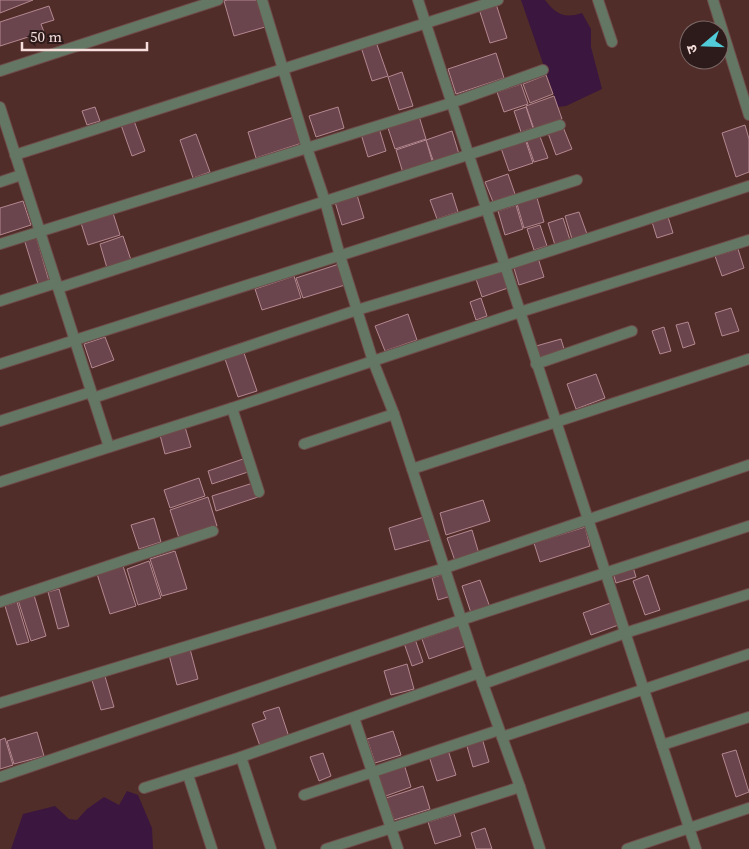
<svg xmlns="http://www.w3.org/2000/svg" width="749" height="849" font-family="'Source Serif 4','Noto Sans Devanagari',serif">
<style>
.water{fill:#3b163e}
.building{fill:#6b454d;stroke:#b38891}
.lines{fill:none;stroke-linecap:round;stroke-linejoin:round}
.minor-casing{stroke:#6f4d4a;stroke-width:12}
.minor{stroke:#647764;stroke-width:10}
</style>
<rect width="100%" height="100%" fill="#512d2a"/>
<g class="water">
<path d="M521 0H545C556 14 564 19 582 13L591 29V47L602 89 566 106 558 107Z"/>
<path d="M127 791 138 795 152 828 153 849H11L23 814 55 806 69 819 77 820 87 809 104 797 119 805Z"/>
</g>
<g class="building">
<path d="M0 0H33L0 13Z"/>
<path d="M227 0H257L265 27 234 36 224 1Z"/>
<path d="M496 4 507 38 490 43 479 9Z"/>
<path d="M49 6 54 20 41 24 44 32 0 46V22Z"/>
<path d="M376 42 388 76 372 81 361 47Z"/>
<path d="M496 53 504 78 456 94 448 69Z"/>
<path d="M402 72 413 106 399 110 388 77Z"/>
<path d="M546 75 553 94 530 103 523 84Z"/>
<path d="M521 84 528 104 504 112 497 92Z"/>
<path d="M554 96 562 119 534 129 526 106Z"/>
<path d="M95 107 100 121 87 125 82 111Z"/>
<path d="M338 107 344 128 316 137 309 116Z"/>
<path d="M526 107 533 128 521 132 514 111Z"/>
<path d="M419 116 426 139 395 149 387 125Z"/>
<path d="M294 117 302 143 256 158 248 132Z"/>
<path d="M133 118 145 151 132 156 120 122Z"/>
<path d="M745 125 749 139V172L736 177 722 133Z"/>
<path d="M563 127 572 149 556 155 548 133Z"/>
<path d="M379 128 386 151 368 157 361 134Z"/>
<path d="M452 131 459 154 434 163 426 140Z"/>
<path d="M196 134 210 172 193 178 180 140Z"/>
<path d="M539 134 548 158 534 162 526 139Z"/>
<path d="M525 139 533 163 509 171 501 148Z"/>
<path d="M426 140 433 164 403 173 396 150Z"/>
<path d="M508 174 515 194 493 202 485 182Z"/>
<path d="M452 193 458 212 437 219 430 200Z"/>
<path d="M357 195 364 218 342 225 335 202Z"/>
<path d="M537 198 544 222 524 228 517 204Z"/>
<path d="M23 201 31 225 0 235V208Z"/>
<path d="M516 205 523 229 505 235 498 211Z"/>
<path d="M579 212 587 234 572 239 565 216Z"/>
<path d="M113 213 120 235 88 245 81 223Z"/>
<path d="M668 217 673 233 657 238 652 222Z"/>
<path d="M563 218 570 240 555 245 548 223Z"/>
<path d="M540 225 547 246 534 250 527 229Z"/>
<path d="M36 236 49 281 38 284 24 239Z"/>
<path d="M123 236 131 260 107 268 100 244Z"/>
<path d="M738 249 744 268 722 276 715 256Z"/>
<path d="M538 258 544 277 519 285 513 265Z"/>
<path d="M339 264 345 285 303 298 296 278Z"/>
<path d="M502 270 508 288 482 297 476 279Z"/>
<path d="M294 276 301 298 262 310 255 289Z"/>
<path d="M481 298 487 316 476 320 470 302Z"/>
<path d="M731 308 739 331 722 336 715 313Z"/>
<path d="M408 314 417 340 385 351 375 326Z"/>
<path d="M688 322 695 344 683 348 676 325Z"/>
<path d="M664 327 671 351 660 354 652 331Z"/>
<path d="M105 337 114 360 92 368 84 344Z"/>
<path d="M561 339 565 352 540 360 536 346Z"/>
<path d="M244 353 257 391 238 397 225 359Z"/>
<path d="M596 374 605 398 576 409 567 384Z"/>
<path d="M185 427 191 447 165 454 160 435Z"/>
<path d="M243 459 248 472 212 484 208 471Z"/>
<path d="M199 478 205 496 170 508 164 490Z"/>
<path d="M253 483 258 497 216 511 212 496Z"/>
<path d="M208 497 217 526 179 538 170 510Z"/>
<path d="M483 500 490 521 446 535 440 513Z"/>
<path d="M427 516 434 539 395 550 389 528Z"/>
<path d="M154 518 161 542 139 549 131 525Z"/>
<path d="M585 527 590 546 540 562 534 543Z"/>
<path d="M472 530 479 554 455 561 447 538Z"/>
<path d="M175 551 187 589 162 596 150 559Z"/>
<path d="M149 561 161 598 138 605 127 569Z"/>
<path d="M123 566 136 606 110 614 97 574Z"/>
<path d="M633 567 636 577 616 583 613 573Z"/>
<path d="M444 574 451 596 438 600 432 578Z"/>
<path d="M648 575 660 610 645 615 633 581Z"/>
<path d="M480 580 491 610 472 616 462 586Z"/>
<path d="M59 589 69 626 58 629 48 592Z"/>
<path d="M34 595 46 636 31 641 18 600Z"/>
<path d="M17 602 29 642 17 645 5 606Z"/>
<path d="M613 602 621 624 591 635 583 613Z"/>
<path d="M459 626 466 646 429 659 422 639Z"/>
<path d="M415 639 423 662 412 666 404 643Z"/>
<path d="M190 649 198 679 177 685 169 655Z"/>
<path d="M407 664 414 689 391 695 384 671Z"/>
<path d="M104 673 114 707 101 710 91 677Z"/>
<path d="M279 707 289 737 260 746 252 724 266 719 263 712Z"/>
<path d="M393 731 401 755 375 763 367 739Z"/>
<path d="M37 732 44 756 14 764 7 741Z"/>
<path d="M5 738 13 765 0 769V740Z"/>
<path d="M482 738 489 762 473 767 466 743Z"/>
<path d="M447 747 456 775 437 781 428 753Z"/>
<path d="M736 750 749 792 736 797 722 754Z"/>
<path d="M323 753 331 776 319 781 310 757Z"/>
<path d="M404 764 411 787 383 797 375 774Z"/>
<path d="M423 786 430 809 394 820 386 798Z"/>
<path d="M454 814 461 836 435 844 428 822Z"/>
<path d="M485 828 492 849H476L471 833Z"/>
</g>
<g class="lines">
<defs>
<g id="minor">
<path d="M262 0 307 148 325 201 340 256 373 361 394 414 479 673 520 787 540 849"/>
<path d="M418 0 696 849"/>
<path d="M598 0 612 42"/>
<path d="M713 0 749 115"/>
<path d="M0 71 218 0"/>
<path d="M0 107 109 447"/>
<path d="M15 155 498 0"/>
<path d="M0 182 21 175"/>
<path d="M0 244 451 103 543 70"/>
<path d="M58 288 560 125"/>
<path d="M0 301 56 283"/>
<path d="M0 364 577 180"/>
<path d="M536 364 632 331"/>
<path d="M93 398 357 310 504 266 749 186"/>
<path d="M232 408 259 492"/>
<path d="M0 421 91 392"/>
<path d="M304 444 394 414"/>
<path d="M412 469 749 359"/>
<path d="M0 482 232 408 520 312 749 240"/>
<path d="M0 602 213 531"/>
<path d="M483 684 625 633 749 594"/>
<path d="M0 703 445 568 749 465"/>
<path d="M354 718 398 849"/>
<path d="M502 737 749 654"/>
<path d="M662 745 749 717"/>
<path d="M241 757 271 849"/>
<path d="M188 775 212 849"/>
<path d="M0 777 461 620 749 526"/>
<path d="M144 788 241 757 479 673"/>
<path d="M304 795 499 730"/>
<path d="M326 849 520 787"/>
<path d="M627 849 749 808"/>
</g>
</defs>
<use href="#minor" class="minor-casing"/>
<use href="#minor" class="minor"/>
</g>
<g transform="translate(704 45) rotate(251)"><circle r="24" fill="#2c1b1a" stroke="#7c6967"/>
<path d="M0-4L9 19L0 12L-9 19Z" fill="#52cbd8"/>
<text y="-8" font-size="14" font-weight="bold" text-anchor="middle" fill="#f5dedb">उ</text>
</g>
<path d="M22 42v8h125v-8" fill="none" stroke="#f5dedb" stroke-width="2.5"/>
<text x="30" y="42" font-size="15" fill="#f5dedb" stroke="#2c1b1a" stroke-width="4" paint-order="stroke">50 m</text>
</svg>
